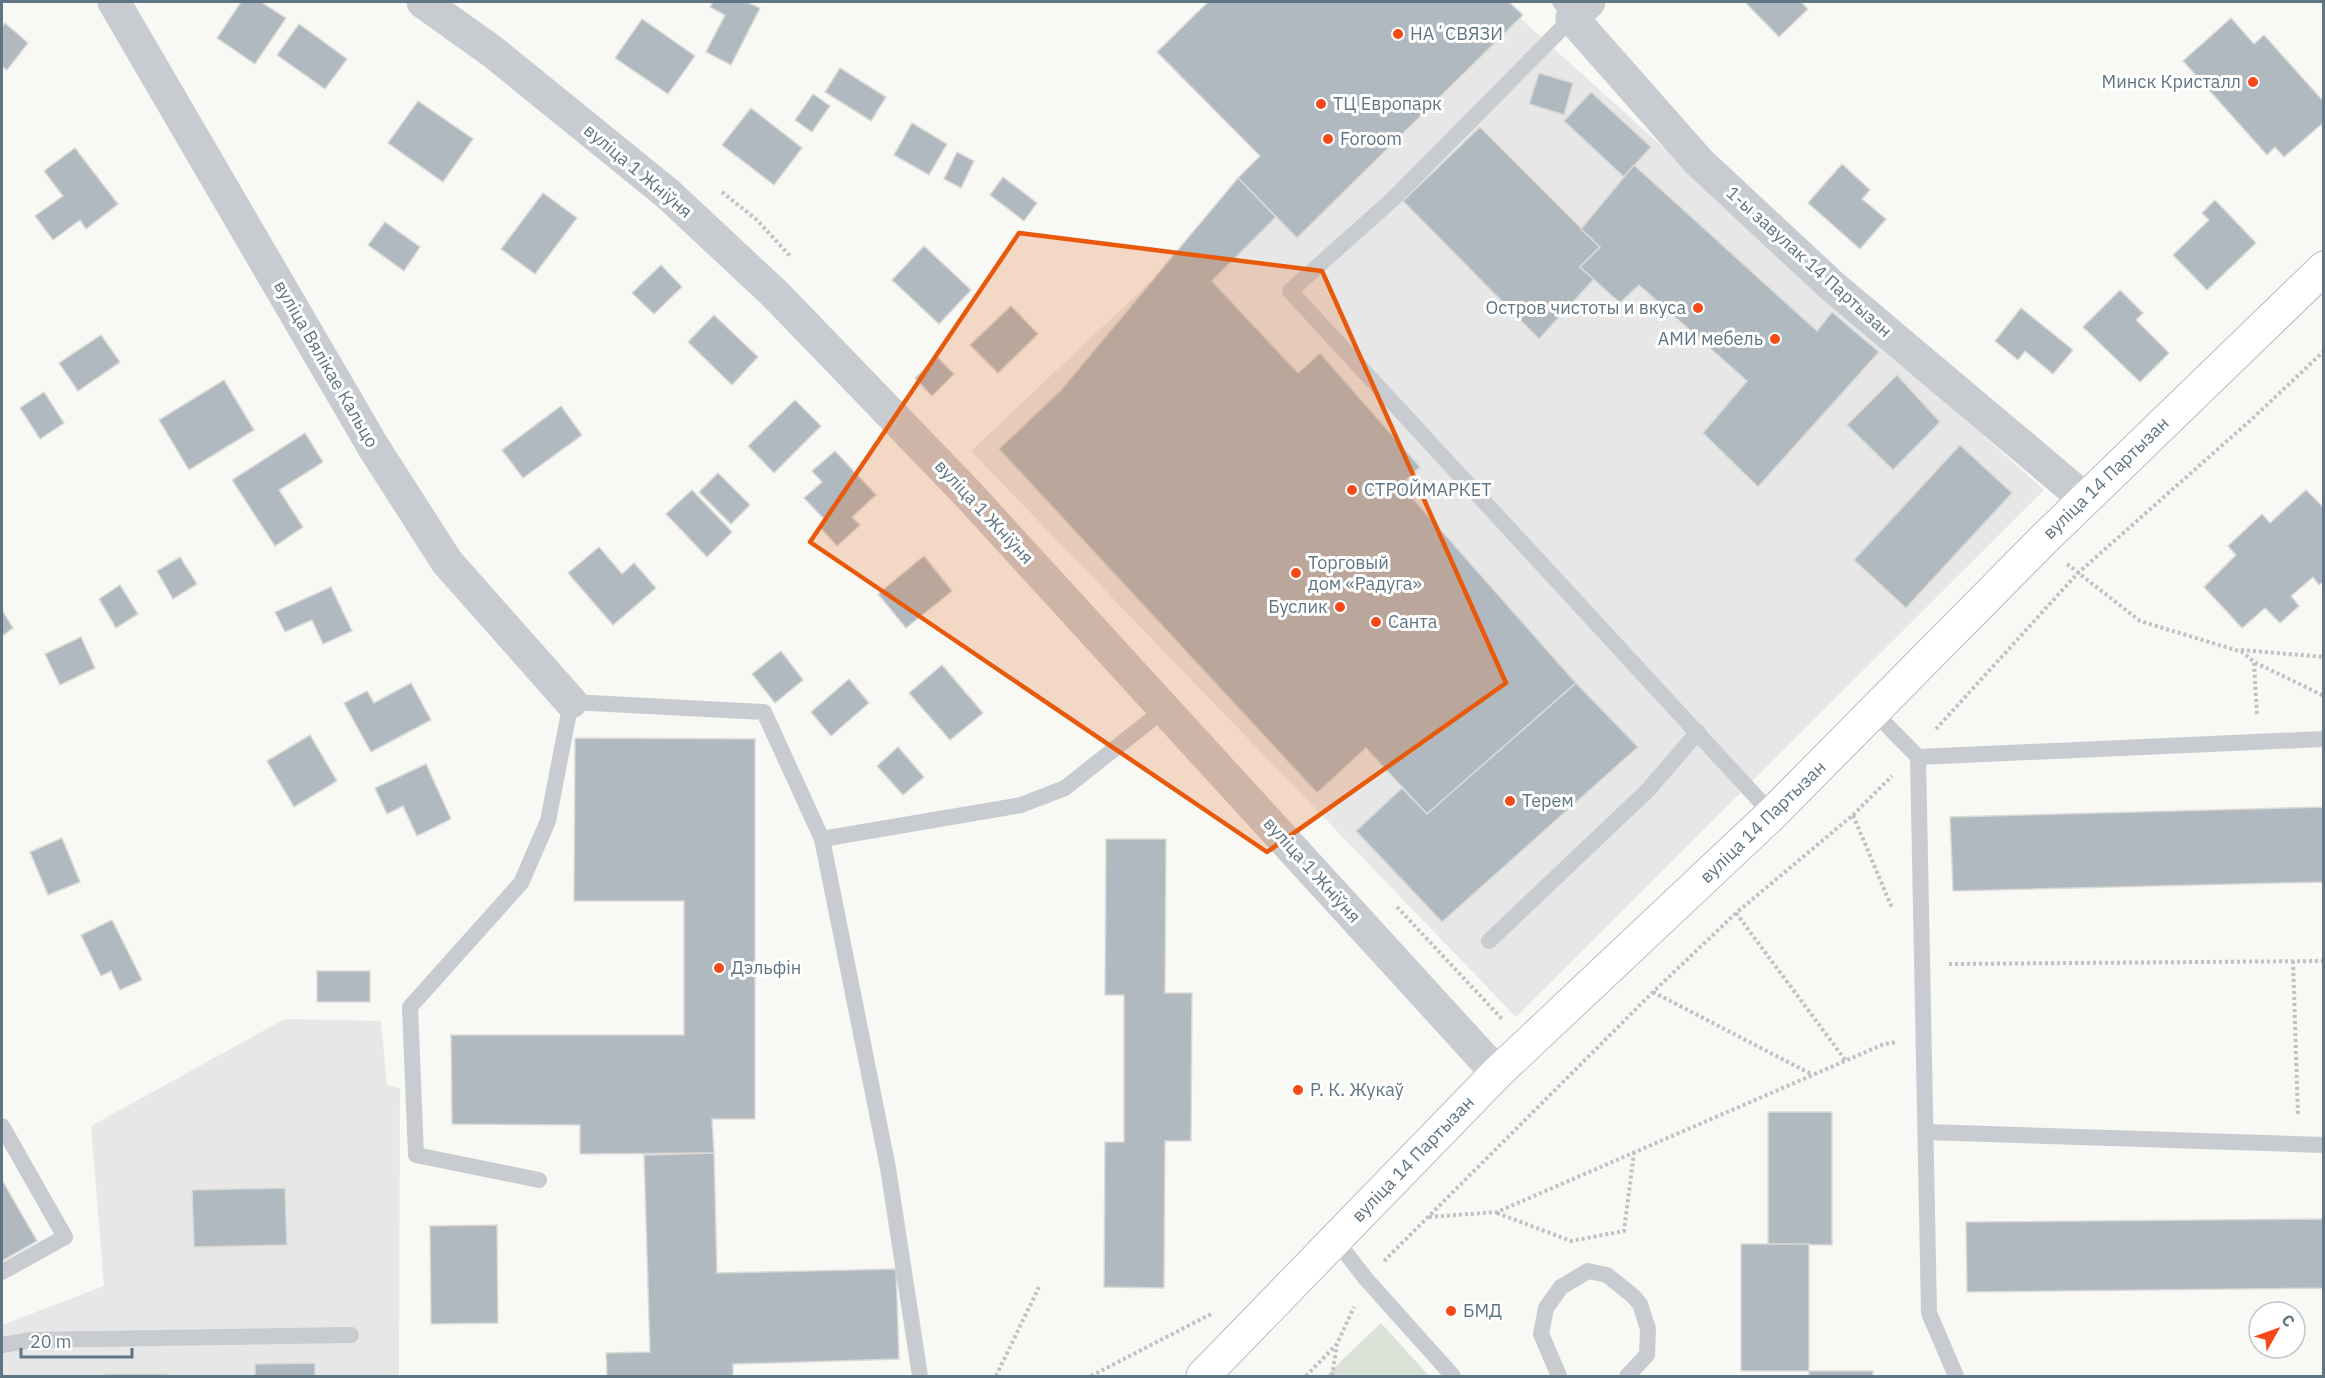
<svg xmlns="http://www.w3.org/2000/svg" width="2325" height="1378" font-family="'IBM Plex Sans',sans-serif">
<style>
.built{fill:#e6e7e6}
.park{fill:#dae1d6}
.building{fill:#b0b9bf;stroke:#dadad8;stroke-width:1.5}
.lines{fill:none;stroke-linecap:round;stroke-linejoin:round}
.secondary-casing{stroke:#b7bec3;stroke-width:35}
.path{stroke:#bfc2c4;stroke-width:4;stroke-dasharray:3 3;stroke-linecap:butt}
.lane{stroke:#c8ccd0;stroke-width:16}
.street{stroke:#c8ccd0;stroke-width:33}
.secondary{stroke:#fff;stroke-width:33}
.marked{fill:#e8590c;fill-opacity:0.2;stroke:#e8590c;stroke-width:4.5;stroke-linejoin:round}
.poi-dot{fill:#f64818;stroke:#fff;stroke-width:2}
.labels{text-anchor:middle;stroke-width:6;stroke-linejoin:round;paint-order:stroke}
.poi-label{font-size:18px;fill:#607584;stroke:#fff;text-anchor:start}
.street-label{font-size:18px;fill:#607584;stroke:#fff}
</style>
<rect width="100%" height="100%" fill="#f8f8f5"/>
<g class="built">
<path d="M1447 2H1502L2044 490 1516 1017 971 451Z"/>
<path d="M285 1019 381 1021 387 1085 400 1088 399 1376H2V1325L104 1286 91 1126Z"/>
</g>
<path class="park" d="M1381 1323 1429 1376H1326L1332 1370Z"/>
<g class="building">
<path d="M241 2H261L286 18 255 64 217 38Z"/>
<path d="M713 2H746L760 8 731 65 706 52 725 15 710 7Z"/>
<path d="M1208 2H1509L1523 15 1297 238 1238 178 1260 156 1157 52Z"/>
<path d="M1745 2H1801L1808 9 1779 37Z"/>
<path d="M2231 18 2254 44 2264 35 2324 102V122L2284 157 2275 147 2267 155 2183 61Z"/>
<path d="M642 19 695 56 668 94 615 58Z"/>
<path d="M5 23 28 43 7 70 2 66V27Z"/>
<path d="M299 24 347 59 325 89 277 55Z"/>
<path d="M840 68 886 97 871 121 825 92Z"/>
<path d="M1539 73 1573 83 1564 115 1529 104Z"/>
<path d="M1591 92 1651 147 1624 177 1564 121Z"/>
<path d="M813 94 830 106 812 132 795 120Z"/>
<path d="M418 101 473 139 443 182 388 143Z"/>
<path d="M751 108 802 148 774 185 722 145Z"/>
<path d="M912 123 947 144 929 175 894 155Z"/>
<path d="M1480 127 1600 247 1580 267 1594 279 1539 339 1403 201Z"/>
<path d="M75 148 118 204 86 229 80 220 53 240 35 216 63 196 44 171Z"/>
<path d="M957 152 974 161 961 188 944 179Z"/>
<path d="M1842 164 1870 190 1862 199 1886 219 1860 249 1808 203Z"/>
<path d="M1634 165 1817 331 1832 312 1879 352 1758 487 1703 433 1747 381 1639 285 1620 303 1580 267 1600 247 1581 229Z"/>
<path d="M1003 177 1037 203 1024 221 990 195Z"/>
<path d="M1238 178 1276 217 1212 281 1298 373 1320 353 1420 467 1401 485 1576 683 1427 814 1366 748 1317 793 999 449 1061 390Z"/>
<path d="M543 193 577 218 535 274 501 249Z"/>
<path d="M2215 200 2256 243 2207 290 2173 255 2209 220 2202 213Z"/>
<path d="M385 222 420 247 404 271 368 245Z"/>
<path d="M924 246 971 290 939 324 892 280Z"/>
<path d="M661 265 682 287 654 314 632 293Z"/>
<path d="M2120 290 2143 313 2136 320 2169 353 2140 382 2083 327Z"/>
<path d="M1011 306 1038 334 998 373 970 345Z"/>
<path d="M2021 308 2073 350 2053 374 2025 351 2018 360 1995 341Z"/>
<path d="M714 315 758 357 732 385 688 342Z"/>
<path d="M101 335 120 362 78 391 59 363Z"/>
<path d="M937 357 954 374 932 396 915 378Z"/>
<path d="M1897 375 1940 422 1893 470 1847 425Z"/>
<path d="M224 380 254 430 189 470 159 420Z"/>
<path d="M44 392 64 423 40 439 20 408Z"/>
<path d="M795 400 821 426 774 473 748 446Z"/>
<path d="M561 406 582 435 523 478 502 450Z"/>
<path d="M305 433 323 462 279 490 303 527 275 546 232 480Z"/>
<path d="M1960 445 2012 493 1906 608 1854 560Z"/>
<path d="M835 451 876 495 852 517 860 525 837 546 820 527 826 521 804 498 822 482 812 471Z"/>
<path d="M718 473 750 505 731 524 699 492Z"/>
<path d="M692 490 732 532 707 557 666 514Z"/>
<path d="M2306 490 2324 508V581L2319 585 2313 577 2291 596 2299 606 2280 623 2265 608 2242 628 2204 587 2236 555 2228 546 2262 514 2270 523Z"/>
<path d="M599 547 622 574 634 563 656 588 613 625 568 573Z"/>
<path d="M924 556 952 591 906 628 878 594Z"/>
<path d="M180 557 197 584 173 599 157 571Z"/>
<path d="M120 585 138 614 116 628 99 599Z"/>
<path d="M331 587 352 631 323 644 312 620 285 632 275 612Z"/>
<path d="M2 610 13 628 2 636Z"/>
<path d="M81 637 95 668 60 685 45 654Z"/>
<path d="M781 651 803 680 775 703 752 674Z"/>
<path d="M942 665 983 713 950 740 909 693Z"/>
<path d="M849 679 869 703 831 736 811 712Z"/>
<path d="M411 683 431 720 371 752 344 703 367 691 374 703Z"/>
<path d="M1576 683 1638 747 1442 922 1356 831 1402 788 1427 814Z"/>
<path d="M310 735 337 781 294 807 267 761Z"/>
<path d="M575 738 755 739V1119H712L714 1153 580 1154V1125L452 1124 451 1035H684V901H574Z"/>
<path d="M898 747 924 777 903 795 877 766Z"/>
<path d="M426 764 451 819 417 836 403 806 387 814 375 788Z"/>
<path d="M2324 807V882L1953 891 1950 817Z"/>
<path d="M62 838 80 882 48 895 30 852Z"/>
<path d="M1106 839H1166L1165 993H1192L1191 1141H1165L1164 1288 1104 1287 1105 1142H1124V995H1105Z"/>
<path d="M112 920 142 980 120 990 111 971 101 976 81 935Z"/>
<rect x="317" y="971" width="53" height="31"/>
<path d="M1768 1112H1832V1245L1768 1244Z"/>
<path d="M714 1153 717 1273 896 1269 899 1359 733 1364V1376H607L606 1353 650 1352 644 1155Z"/>
<path d="M2 1180 37 1241 2 1261Z"/>
<path d="M285 1188 287 1245 194 1247 192 1190Z"/>
<path d="M2324 1219V1288L1967 1292 1966 1222Z"/>
<path d="M497 1225 498 1323 431 1324 430 1226Z"/>
<rect x="1741" y="1244" width="68" height="127"/>
<path d="M315 1363V1376H255V1364Z"/>
<rect x="1809" y="1371" width="64" height="5"/>
<rect x="105" y="1374" width="62" height="2"/>
</g>
<g class="lines">
<defs>
<path id="secondary" d="M1203 1376 1497 1073 1772 814 2043 540 2324 268"/>
</defs>
<use href="#secondary" class="secondary-casing"/>
<g class="path">
<path d="M722 192 757 220 790 256"/>
<path d="M2067 564 2140 621 2242 652 2254 662 2324 696"/>
<path d="M2241 650 2324 657"/>
<path d="M2254 663 2257 715"/>
<path d="M1936 729 2077 574 2253 418 2324 351"/>
<path d="M1853 815 1892 776"/>
<path d="M1397 907 1503 1020"/>
<path d="M1736 913 1846 1061"/>
<path d="M2293 961 2298 1116"/>
<path d="M1949 964 2324 961"/>
<path d="M1653 992 1813 1075"/>
<path d="M1497 1213 1571 1241 1624 1231 1634 1153"/>
<path d="M1429 1217 1497 1212 1884 1044 1896 1042"/>
<path d="M1384 1261 1653 992 1736 913 1853 815 1892 908"/>
<path d="M996 1376 1039 1287"/>
<path d="M1091 1376 1213 1313"/>
<path d="M1306 1376 1337 1344 1354 1307"/>
<path d="M1332 1376 1337 1345"/>
</g>
<g class="lane">
<path d="M1560 2 1572 18 1393 199 1290 291 1772 814"/>
<path d="M1874 712 1918 757 2324 739"/>
<path d="M1918 757 1929 1313 1956 1376"/>
<path d="M1489 941 1648 790 1698 732"/>
<path d="M2 1126 65 1237 2 1272"/>
<path d="M1926 1132 2324 1145"/>
<path d="M539 1180 416 1155 410 1007 521 883 548 821 571 702 764 712 822 839"/>
<path d="M1335 1239 1366 1279 1453 1376"/>
<path d="M2 1345 31 1340 351 1335"/>
<path d="M920 1376 888 1168 822 839 1021 805 1065 788 1166 708"/>
<path d="M1559 1376 1541 1334 1546 1308 1561 1287 1588 1271 1607 1275 1633 1296 1640 1304 1648 1329 1647 1355 1627 1376"/>
</g>
<g class="street">
<path d="M114 2 374 448 447 562 571 702"/>
<path d="M423 2 493 52 668 194 776 295 967 493 1497 1073"/>
<path d="M1589 2 1572 18 1699 162 1831 285 2085 499"/>
</g>
<use href="#secondary" class="secondary"/>
</g>
<path class="marked" d="M1019 233 1322 271 1506 683 1267 852 810 542Z"/>
<g class="poi-dot">
<circle cx="1398" cy="34" r="6"/>
<circle cx="2253" cy="82" r="6"/>
<circle cx="1321" cy="104" r="6"/>
<circle cx="1328" cy="139" r="6"/>
<circle cx="1698" cy="308" r="6"/>
<circle cx="1775" cy="339" r="6"/>
<circle cx="1352" cy="490" r="6"/>
<circle cx="1296" cy="573" r="6"/>
<circle cx="1340" cy="607" r="6"/>
<circle cx="1376" cy="622" r="6"/>
<circle cx="1510" cy="801" r="6"/>
<circle cx="719" cy="968" r="6"/>
<circle cx="1298" cy="1090" r="6"/>
<circle cx="1451" cy="1311" r="6"/>
</g>
<g class="labels">
<g class="poi-label">
<text x="1410" y="40">НАʼСВЯЗИ</text>
<text x="2241" y="88" text-anchor="end">Минск Кристалл</text>
<text x="1333" y="110">ТЦ Европарк</text>
<text x="1340" y="145">Foroom</text>
<text x="1686" y="314" text-anchor="end">Остров чистоты и вкуса</text>
<text x="1763" y="345" text-anchor="end">АМИ мебель</text>
<text x="1364" y="496">СТРОЙМАРКЕТ</text>
<text x="1308" y="569">Торговый<tspan x="1308" dy="21">дом «Радуга»</tspan></text>
<text x="1328" y="613" text-anchor="end">Буслик</text>
<text x="1388" y="628">Санта</text>
<text x="1522" y="807">Терем</text>
<text x="731" y="974">Дэльфін</text>
<text x="1310" y="1096">Р. К. Жукаў</text>
<text x="1463" y="1317">БМД</text>
</g>
<g class="street-label">
<text transform="translate(638 171) rotate(40)" y="6">вуліца 1 Жніўня</text>
<text transform="translate(1809 262) rotate(42)" y="6">1-ы завулак 14 Партызан</text>
<text transform="translate(326 364) rotate(60)" y="6">вуліца Вялікае Кальцо</text>
<text transform="translate(2106 478) rotate(-44)" y="6">вуліца 14 Партызан</text>
<text transform="translate(984 512) rotate(47)" y="6">вуліца 1 Жніўня</text>
<text transform="translate(1763 822) rotate(-44)" y="6">вуліца 14 Партызан</text>
<text transform="translate(1312 870) rotate(48)" y="6">вуліца 1 Жніўня</text>
<text transform="translate(1413 1159) rotate(-46)" y="6">вуліца 14 Партызан</text>
</g>
</g>
<rect width="2325" height="1378" fill="none" stroke="#607584" stroke-width="6"/>
<g transform="translate(2277 1330) rotate(50)"><circle r="28" fill="#ffffff" stroke="#bfc8ce" stroke-width="1.5"/>
<path d="M0-4.5L10 22L0 15L-10 22Z" fill="#f64818"/>
<text y="-9" font-size="16" font-weight="bold" text-anchor="middle" fill="#607584">С</text>
</g>
<path d="M21 1348v9h111v-9" fill="none" stroke="#607584" stroke-width="3"/>
<text x="30" y="1348" font-size="18" fill="#607584" stroke="#ffffff" stroke-width="4.5" paint-order="stroke">20 m</text>
</svg>
